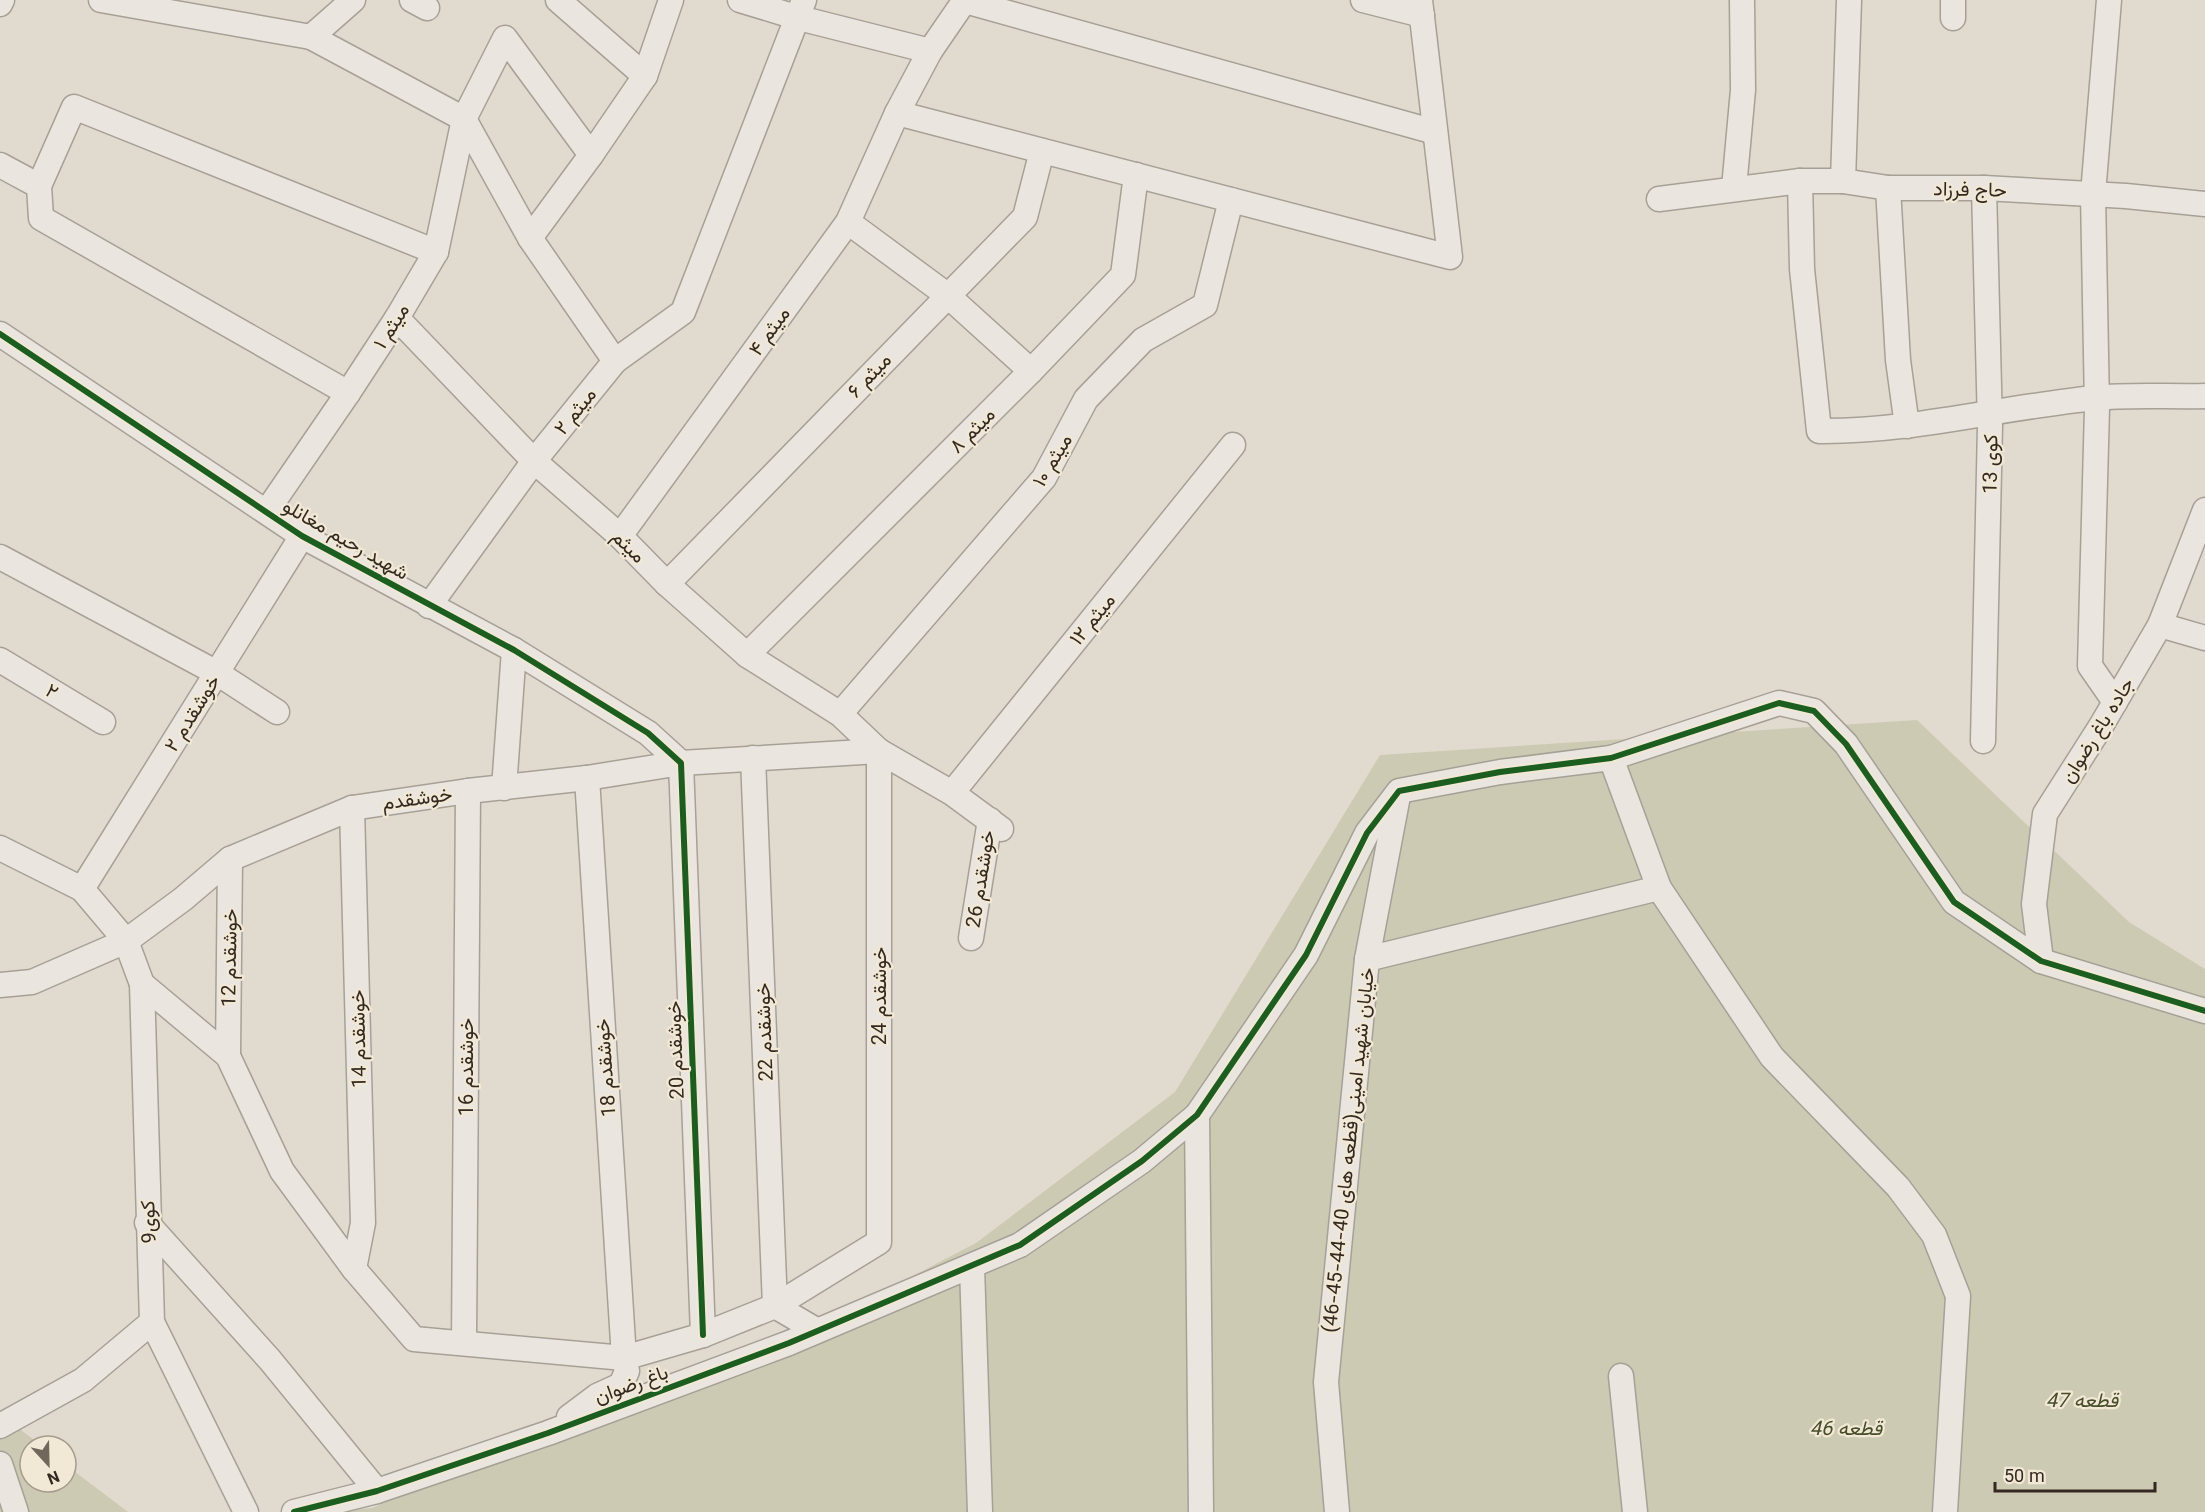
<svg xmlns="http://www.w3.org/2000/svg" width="2205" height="1512" font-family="Georgia,Vazirmatn,serif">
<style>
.cemetery{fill:#cccab2}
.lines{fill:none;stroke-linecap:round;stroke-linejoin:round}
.minor-casing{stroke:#a6a097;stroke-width:27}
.minor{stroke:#eae6df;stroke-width:24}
.cycleway-casing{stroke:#f1e8d5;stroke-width:10}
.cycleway{stroke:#1b5e20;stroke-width:6}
.labels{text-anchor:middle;stroke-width:4.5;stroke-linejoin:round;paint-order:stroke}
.street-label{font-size:20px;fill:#342920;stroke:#f1e8d5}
.park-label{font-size:20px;font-style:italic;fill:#474e29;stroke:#f1e8d5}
</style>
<rect width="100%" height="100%" fill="#e1dbcf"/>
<g class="cemetery">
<path d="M1917 720 2129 922 2205 969V1512H331L372 1508 909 1278 976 1243 1175 1092 1380 755Z"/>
<path d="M0 1414 42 1446H30V1482H66V1465L128 1512H0Z"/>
</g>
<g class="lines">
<defs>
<g id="minor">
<path d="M101 0 311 37 464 119 530 238 615 361"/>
<path d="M412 0 427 8"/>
<path d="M558 0 645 76"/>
<path d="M740 0 799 18 930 51"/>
<path d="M1363 0 1422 15"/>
<path d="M1953 0V18"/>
<path d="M2109 0 2093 194 2097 408 2090 666 2115 702"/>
<path d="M965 1 1435 132"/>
<path d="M0 4 2 0"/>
<path d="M311 37 353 0"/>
<path d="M897 113 1450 257 1420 0"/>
<path d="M0 165 39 186 41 218 348 393"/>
<path d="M1800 181 1802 269 1819 431C1912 432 2003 407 2095 398 2131 394 2169 397 2205 396"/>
<path d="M1843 181 1849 0"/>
<path d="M39 186 74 107 436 252"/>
<path d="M1734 188 1743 90 1742 0"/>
<path d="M1888 188 1898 360 1907 426"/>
<path d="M1659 199 1800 181H1843L1888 188H1984L2126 196 2205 204"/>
<path d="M848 222 947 295 1031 371"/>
<path d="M530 238 591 155 645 76 671 0"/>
<path d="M397 318 534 461 620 536 667 584 747 655 840 714 879 751 952 793 1001 829"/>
<path d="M0 334 302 536 514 650 648 733 681 763 703 1335"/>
<path d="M267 511 348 393 397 318 436 252 464 119 505 38 591 155"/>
<path d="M620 536 848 222 897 113 930 51 965 0"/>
<path d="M0 557 217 673 277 712"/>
<path d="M667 584 1025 217 1042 151"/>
<path d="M429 606 534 461 615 361 683 312 804 0"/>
<path d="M2160 625 2205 638"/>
<path d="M747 655 1031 371 1123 275 1136 175"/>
<path d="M0 660 103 722"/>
<path d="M840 714 1044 478 1086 399 1143 340 1205 305 1231 200"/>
<path d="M1983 741 1990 426 1984 188"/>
<path d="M1611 758 1659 888 1772 1057 1898 1187 1934 1235 1958 1296 1945 1512"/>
<path d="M504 788 514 650"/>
<path d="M952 793 1233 445"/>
<path d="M352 808 363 1223 354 1269"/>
<path d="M0 848 82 889 126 941 142 984 152 1322 83 1380 0 1426"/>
<path d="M82 889 302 536"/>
<path d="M971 938 990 820"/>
<path d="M1367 959 1659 888"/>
<path d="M2041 961 2034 904 2045 814 2101 726 2160 625 2205 510"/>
<path d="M142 984 228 1056 282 1171 354 1269 414 1339 624 1358 703 1335 775 1306 753 758"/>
<path d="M0 985 32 982 126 941 183 899 230 859 352 808 468 791 587 778 681 763 879 751"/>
<path d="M228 1056 230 859"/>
<path d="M1197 1115 1201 1512"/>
<path d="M147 1223 270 1360 377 1491"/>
<path d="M972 1267 980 1512"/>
<path d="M152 1322 246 1512"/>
<path d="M816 1330 775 1306 879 1242V751"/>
<path d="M464 1343 468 791"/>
<path d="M1621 1376 1635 1512"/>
<path d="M569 1417 597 1396 621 1385 627 1371 624 1358 587 778"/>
<path d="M0 1464 16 1512"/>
<path d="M294 1512 377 1491 548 1433 789 1343 1020 1245 1142 1161 1197 1115 1306 955 1367 833 1399 791 1500 772 1611 758 1779 703 1814 711 1846 744 1954 902 2041 961 2205 1011"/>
<path d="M1337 1512 1326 1382 1367 959 1398 796"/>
</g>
</defs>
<use href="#minor" class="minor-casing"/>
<use href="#minor" class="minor"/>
<defs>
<g id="cycleway">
<path d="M0 334 302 536 514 650 648 733 681 763 703 1335"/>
<path d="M294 1512 377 1491 548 1433 789 1343 1020 1245 1142 1161 1197 1115 1306 955 1367 833 1399 791 1500 772 1611 758 1779 703 1814 711 1846 744 1954 902 2041 961 2205 1011"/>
</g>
</defs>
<use href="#cycleway" class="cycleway-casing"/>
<use href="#cycleway" class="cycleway"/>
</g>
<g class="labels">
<g class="street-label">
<text transform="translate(1970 189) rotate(1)" y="7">حاج فرزاد</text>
<text transform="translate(391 326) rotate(-58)" y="7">۱ میثم</text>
<text transform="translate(769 331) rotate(-54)" y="7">۴ میثم</text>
<text transform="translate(869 375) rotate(-46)" y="7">۶ میثم</text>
<text transform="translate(575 411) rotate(-51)" y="7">۲ میثم</text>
<text transform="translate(972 430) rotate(-45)" y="7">۸ میثم</text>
<text transform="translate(1052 460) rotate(-59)" y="7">۱۰ میثم</text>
<text transform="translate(1990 464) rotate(-89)" y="7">کوی 13</text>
<text transform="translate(346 539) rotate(30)" y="7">شهید رحیم مغانلو</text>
<text transform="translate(629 546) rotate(44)" y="7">میثم</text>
<text transform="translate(1092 619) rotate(-51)" y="7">۱۲ میثم</text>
<text transform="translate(52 691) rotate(31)" y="7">۲</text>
<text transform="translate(192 713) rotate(-58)" y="7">۲ خوشقدم</text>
<text transform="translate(2097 730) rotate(-58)" y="7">جاده باغ رضوان</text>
<text transform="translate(417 798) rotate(-8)" y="7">خوشقدم</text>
<text transform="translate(980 879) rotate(-81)" y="7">خوشقدم 26</text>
<text transform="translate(229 958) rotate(-89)" y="7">خوشقدم 12</text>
<text transform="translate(879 996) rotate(-90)" y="7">خوشقدم 24</text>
<text transform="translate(764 1032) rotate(-92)" y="7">خوشقدم 22</text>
<text transform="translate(358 1039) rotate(-91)" y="7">خوشقدم 14</text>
<text transform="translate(675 1050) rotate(-92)" y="7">خوشقدم 20</text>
<text transform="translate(466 1067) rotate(-90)" y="7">خوشقدم 16</text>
<text transform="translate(605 1068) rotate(-94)" y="7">خوشقدم 18</text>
<text transform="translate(1348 1150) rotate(-84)" y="7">خیابان شهید امینی(قطعه های 40-44-45-46)</text>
<text transform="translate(148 1222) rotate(-92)" y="7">کوی9</text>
<text transform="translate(631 1384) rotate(-20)" y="7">باغ رضوان</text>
</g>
<g class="park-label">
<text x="2082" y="1407">قطعه 47</text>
<text x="1846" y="1435">قطعه 46</text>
</g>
</g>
<g transform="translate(48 1464) rotate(158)"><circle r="28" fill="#f1e8d5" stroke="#a59c8d" stroke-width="1.5"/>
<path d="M0-4.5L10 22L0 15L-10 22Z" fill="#71675d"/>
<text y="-9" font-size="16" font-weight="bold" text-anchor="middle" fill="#342920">N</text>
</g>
<path d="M1995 1482v9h160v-9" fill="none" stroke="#342920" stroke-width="3"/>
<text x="2004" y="1482" font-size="18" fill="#342920" stroke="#f1e8d5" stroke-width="4.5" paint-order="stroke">50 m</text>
</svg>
